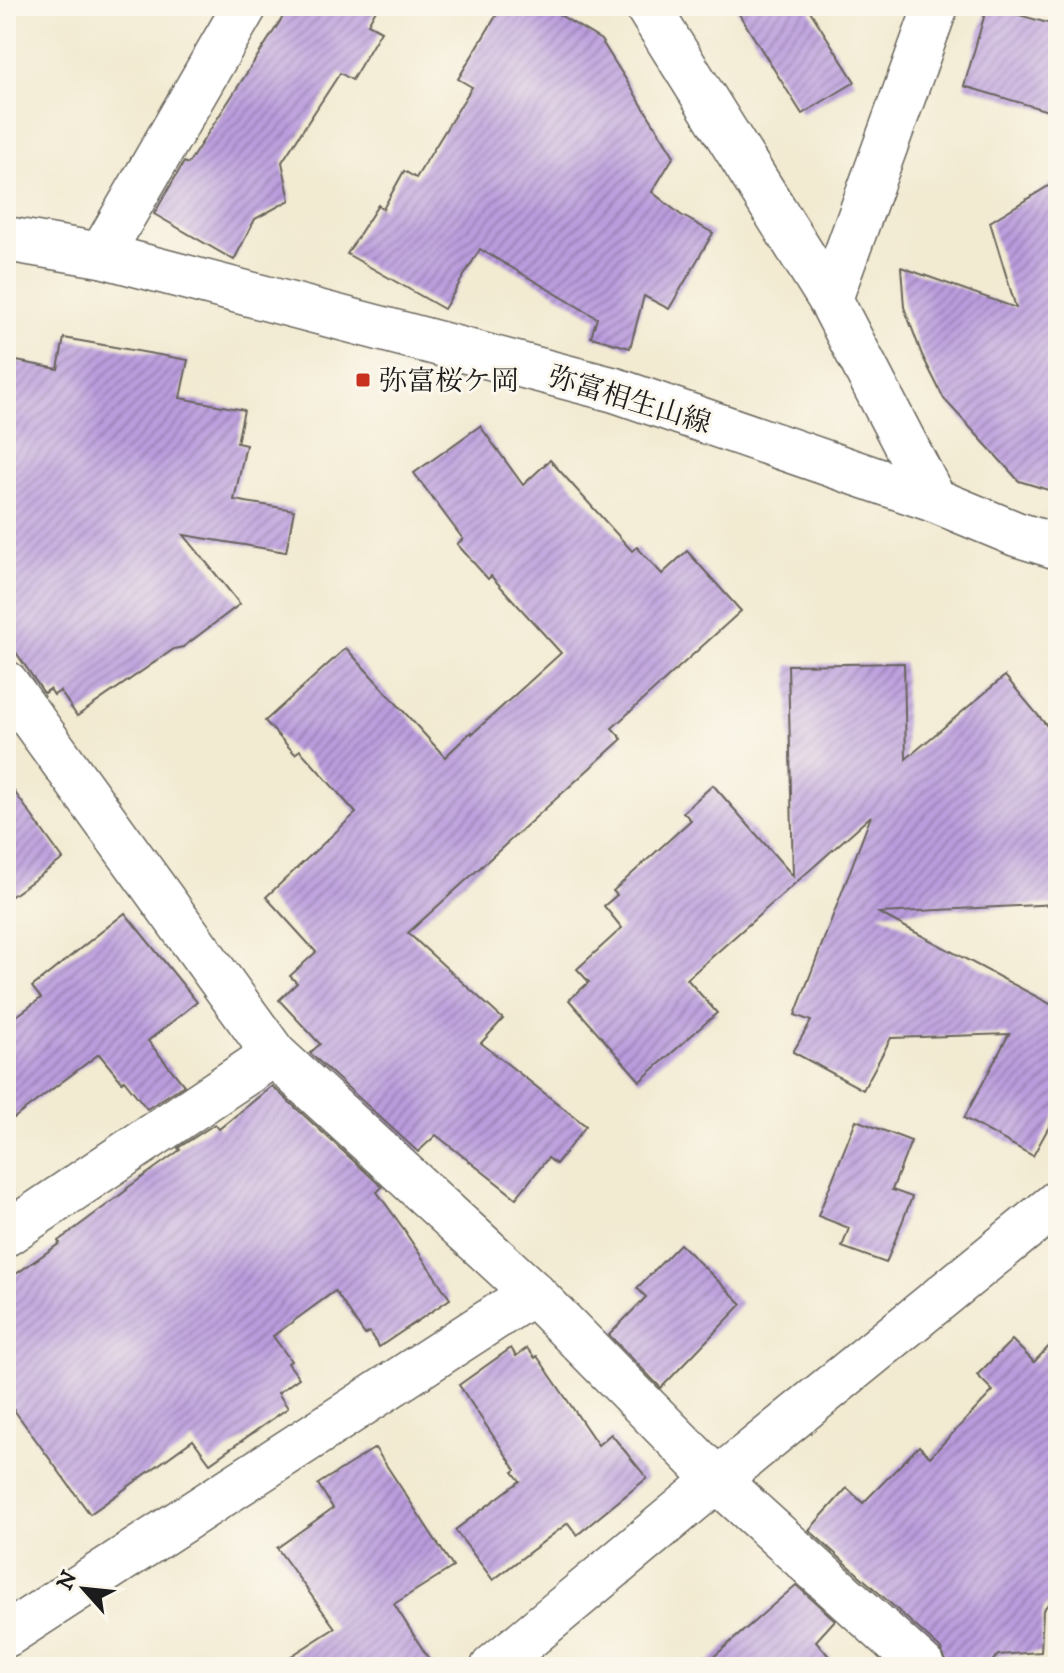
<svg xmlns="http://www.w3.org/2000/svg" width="1064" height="1673" font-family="'IM FELL DW Pica','Noto Serif JP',serif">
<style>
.building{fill:url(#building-hatch)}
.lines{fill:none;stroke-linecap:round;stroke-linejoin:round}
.minor-casing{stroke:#67645b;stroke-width:47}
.tertiary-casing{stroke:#67645b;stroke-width:47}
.minor{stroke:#fff;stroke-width:44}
.tertiary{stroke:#fff;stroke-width:44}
.poi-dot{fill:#c8321e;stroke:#fbf7ec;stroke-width:3}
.labels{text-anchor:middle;stroke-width:6;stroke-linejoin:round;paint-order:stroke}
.poi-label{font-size:28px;fill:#1c1c1c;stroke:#fbf7ec;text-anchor:start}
.street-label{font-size:28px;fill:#1c1c1c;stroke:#fbf7ec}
</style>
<defs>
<pattern id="building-hatch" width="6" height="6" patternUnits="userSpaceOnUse" patternTransform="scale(2)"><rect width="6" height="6" fill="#ba9cdd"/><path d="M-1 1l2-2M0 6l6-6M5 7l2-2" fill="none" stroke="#967eb2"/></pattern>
</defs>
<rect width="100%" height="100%" fill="#fbf7ec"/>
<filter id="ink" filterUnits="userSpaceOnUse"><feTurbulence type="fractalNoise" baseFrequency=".0125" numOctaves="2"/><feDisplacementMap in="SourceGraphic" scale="16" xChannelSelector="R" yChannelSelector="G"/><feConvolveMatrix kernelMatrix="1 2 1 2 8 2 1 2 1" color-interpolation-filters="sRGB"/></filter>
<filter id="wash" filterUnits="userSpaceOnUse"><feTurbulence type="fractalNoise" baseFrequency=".006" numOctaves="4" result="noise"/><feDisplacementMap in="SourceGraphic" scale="32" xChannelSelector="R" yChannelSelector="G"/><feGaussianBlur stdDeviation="1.8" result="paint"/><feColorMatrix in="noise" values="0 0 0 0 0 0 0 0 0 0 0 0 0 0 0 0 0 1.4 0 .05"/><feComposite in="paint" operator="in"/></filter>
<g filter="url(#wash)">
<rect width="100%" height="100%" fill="#f2ead1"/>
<g id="blocks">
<g class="building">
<path d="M290 6H378L368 24 381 31 352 80 340 73 282 162 290 200 255 219 234 260 154 214 184 162 188 164Z"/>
<path d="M502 6H545L601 40 674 156 652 192 681 215 713 233 669 309 644 296 630 348 591 337 597 318 480 249 444 309 347 254 378 205 383 209 404 171 416 178 472 87 458 79Z"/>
<path d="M734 6H807L855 82 802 114Z"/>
<path d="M986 10 1003 15 1005 11 1058 26V114L964 86Z"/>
<path d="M1058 180V493L1019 481 944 399 922 355 904 307 901 267 1016 308 990 222Z"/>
<path d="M64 338 188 360 180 398 244 410 237 443 246 445 234 500 294 510 286 552 184 535 240 604 183 647 174 649 77 716 60 691 54 695 50 689 44 693 6 638V359L58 369Z"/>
<path d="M480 426 523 485 550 460 632 551 637 547 662 574 687 551 741 611 612 728 622 739 408 933 503 1019 481 1043 586 1126 556 1164 548 1158 516 1198 436 1135 418 1152 310 1053 320 1044 279 1000 297 983 290 976 316 952 266 897 356 813 300 750 295 754 265 721 346 648 445 757 471 732 472 734 561 653 491 576 488 579 457 544 463 539 414 473Z"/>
<path d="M904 663 906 759 1005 676 1058 739V904L879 913 1058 1008V1110L1033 1156 964 1118 1009 1034 891 1038 863 1090 793 1052 811 1021 795 1015 871 816 687 979 717 1013 640 1081 569 1000 589 982 577 969 622 928 604 906 617 895 613 891 691 820 683 812 713 785 793 876 788 665Z"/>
<path d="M6 780 63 859 6 900Z"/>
<path d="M125 913 197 1002 148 1041 184 1085 147 1109 124 1080 122 1082 99 1054 6 1124V1024L41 998 32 987Z"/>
<path d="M272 1086 382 1187 377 1192 406 1232H405L450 1299 379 1347 369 1332 365 1335 335 1291 273 1336 291 1361 288 1363 299 1378 278 1393 288 1408 210 1463 193 1440 90 1514 6 1399V1281L60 1243 58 1241 127 1190 126 1189 180 1150 178 1148 215 1124 219 1129Z"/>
<path d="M856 1120 911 1141 892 1190 912 1197 886 1263 842 1247 849 1228 818 1216Z"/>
<path d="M680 1244 742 1304 661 1388 609 1335 646 1297 637 1288Z"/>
<path d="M1058 1337V1593L1043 1610 1041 1652 998 1655 987 1667H949L940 1648 809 1530 847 1488 863 1503 919 1446 930 1457 993 1391 977 1375 1012 1340 1034 1362Z"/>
<path d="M511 1348 516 1356 527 1348 535 1358 537 1356 598 1445 611 1434 647 1478 577 1535 568 1523 493 1580 455 1530 520 1481 513 1472 516 1470 459 1385Z"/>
<path d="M375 1448 453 1567 394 1604 434 1667H274L335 1628 277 1548 333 1508 318 1484Z"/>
<path d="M796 1585 835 1620 816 1641 838 1667H702Z"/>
</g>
</g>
</g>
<g filter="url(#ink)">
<use href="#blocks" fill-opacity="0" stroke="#67645b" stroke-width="2"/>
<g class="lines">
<defs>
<g id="minor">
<path d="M101 255 245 6"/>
<path d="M6 683 274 1054 533 1293 717 1480 923 1667"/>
<path d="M6 1234 274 1054"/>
<path d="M6 1635 533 1293"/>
</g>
<g id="tertiary">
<path d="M647 6 830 299"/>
<path d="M6 239 101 255 615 390 934 500 1016 534 1058 547"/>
<path d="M934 500 830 299 936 6"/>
<path d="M493 1667 717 1480 1058 1202"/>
</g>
</defs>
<use href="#minor" class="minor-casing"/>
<use href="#tertiary" class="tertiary-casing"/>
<use href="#minor" class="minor"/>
<use href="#tertiary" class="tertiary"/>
</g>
</g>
<rect class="poi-dot" x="355" y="372" width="16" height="16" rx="4"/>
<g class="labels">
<g class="poi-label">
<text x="379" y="390">弥富桜ケ岡</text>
</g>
<g class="street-label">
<text transform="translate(630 399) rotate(17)" y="10">弥富相生山線</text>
</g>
</g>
<rect width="1064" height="1673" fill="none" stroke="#fbf7ec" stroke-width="32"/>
<g transform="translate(84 1589) rotate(297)" stroke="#fbf7ec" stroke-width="6" paint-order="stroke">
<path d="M0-6L14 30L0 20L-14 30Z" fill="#1c1c1c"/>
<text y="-12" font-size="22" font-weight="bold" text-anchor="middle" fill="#1c1c1c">N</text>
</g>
</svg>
